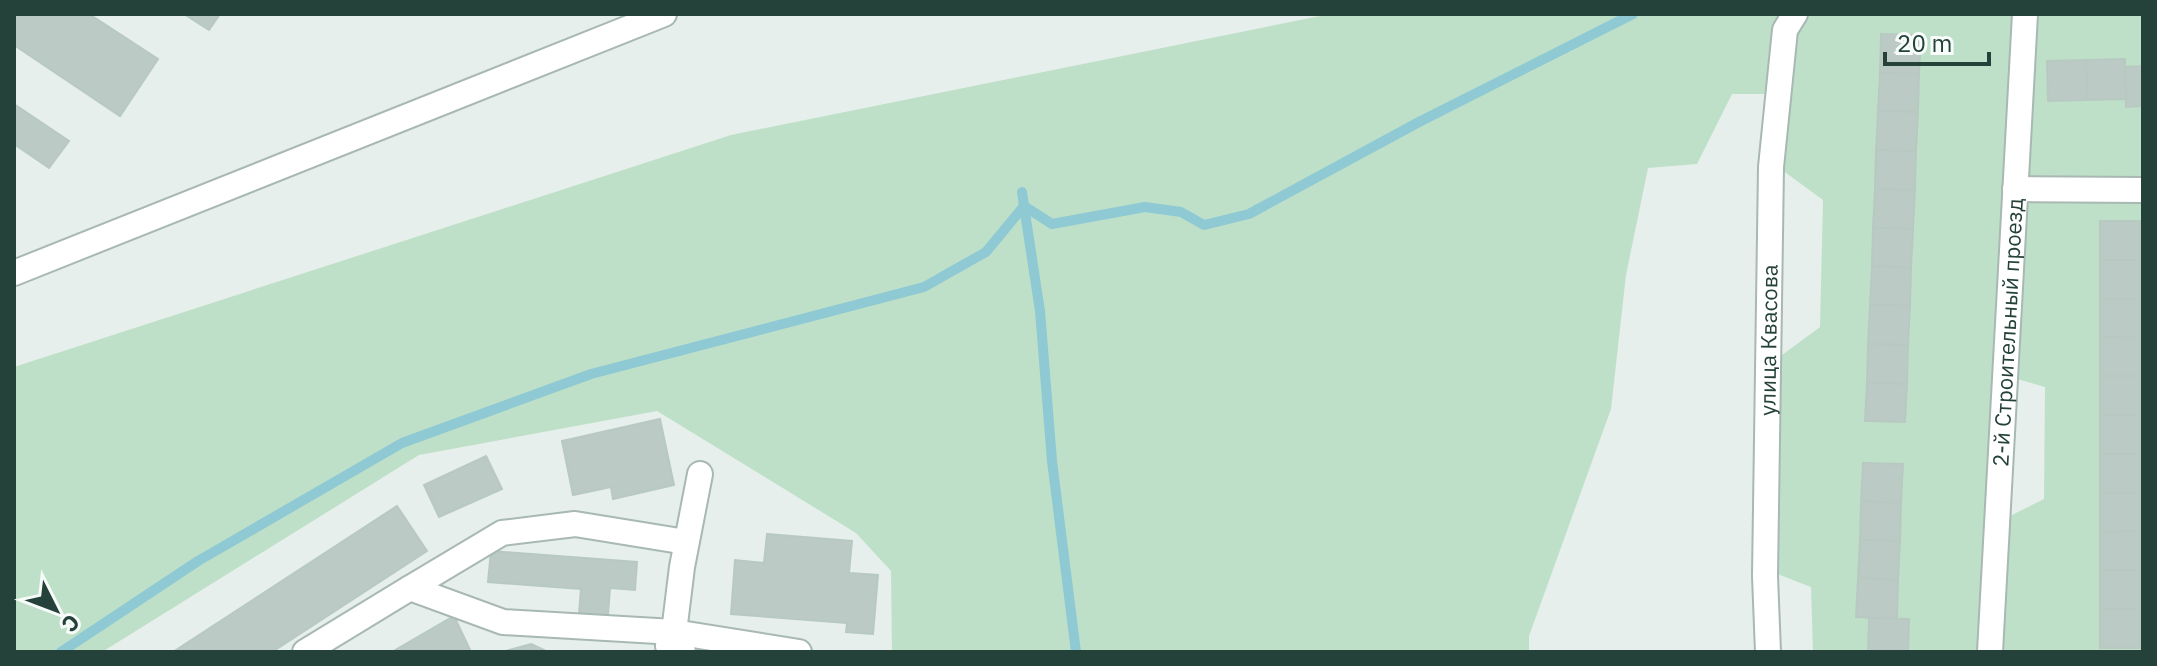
<svg xmlns="http://www.w3.org/2000/svg" width="2157" height="666" font-family="'IBM Plex Sans',sans-serif">
<style>
.green{fill:#bfe0c8}
.lines{fill:none;stroke-linecap:round;stroke-linejoin:round}
.stream{stroke:#8ec9d4;stroke-width:10}
.building{fill:#bbcac4;stroke:#b8c9c2;stroke-width:2}
.minor-casing{stroke:#a8b8b2;stroke-width:28}
.minor{stroke:#fff;stroke-width:24}
.labels{text-anchor:middle;stroke-width:6;stroke-linejoin:round;paint-order:stroke}
.street-label{font-size:22px;fill:#24423a;stroke:#f7fbf9}
</style>
<rect width="100%" height="100%" fill="#e6efeb"/>
<g class="green">
<path d="M1330 14H1789L1773 94H1732L1697 164 1648 168 1626 275 1611 409 1529 636V652H892L891 571 856 533 657 411 419 455 102 652H14V367L731 135Z"/>
<path d="M1801 14H2020L1986 652H1813L1811 587 1772 572 1774 361 1820 327 1823 200 1778 167 1790 33Z"/>
<path d="M2033 14H2143V185L2021 182Z"/>
<path d="M2020 195 2143 198V652H1995L2002 520 2044 499 2045 387 2010 377Z"/>
</g>
<g class="lines">
<g class="stream">
<path d="M1024 206 1052 224 1145 207 1181 212 1204 225 1249 214 1419 122 1633 14"/>
<path d="M1024 206 1040 311 1052 461 1076 652"/>
<path d="M61 652 198 561 402 443 591 374 924 287 986 252 1024 206 1022 192"/>
</g>
</g>
<g class="building">
<path d="M14 14H89L158 59 120 116 14 45Z"/>
<path d="M184 14H220L209 30Z"/>
<path d="M1881 34 1921 35 1919 74 1880 73Z"/>
<path d="M2125 59 2126 99 2087 100 2086 60Z"/>
<path d="M2086 60 2087 100 2048 101 2047 61Z"/>
<path d="M2143 66V106L2126 107 2125 67Z"/>
<path d="M1880 73 1919 74 1918 112 1878 111Z"/>
<path d="M14 104 69 141 49 168 14 144Z"/>
<path d="M1878 111 1918 112 1916 151 1876 150Z"/>
<path d="M1876 150 1916 151 1915 190 1875 189Z"/>
<path d="M1875 189 1915 190 1913 229 1873 228Z"/>
<rect x="2100" y="221" width="40" height="39"/>
<path d="M1873 228 1913 229 1911 268 1872 266Z"/>
<rect x="2100" y="260" width="40" height="39"/>
<path d="M1872 266 1911 268 1910 306 1870 305Z"/>
<path d="M2100 299H2140V338L2100 337Z"/>
<path d="M1870 305 1910 306 1908 345 1868 344Z"/>
<path d="M2100 337 2140 338V376H2100Z"/>
<path d="M1868 344 1908 345 1907 384 1867 383Z"/>
<rect x="2100" y="376" width="40" height="39"/>
<path d="M1867 383 1907 384 1905 422 1865 421Z"/>
<rect x="2100" y="415" width="40" height="39"/>
<path d="M660 419 674 485 613 499 611 487 573 495 562 441Z"/>
<rect x="2100" y="454" width="40" height="39"/>
<path d="M486 456 502 489 439 517 424 485Z"/>
<path d="M1863 463 1903 464 1901 503 1861 501Z"/>
<path d="M2100 493H2140V531L2100 532Z"/>
<path d="M1861 501 1901 503 1900 541 1860 540Z"/>
<path d="M397 506 427 551 272 652H173Z"/>
<path d="M2140 531V570H2100V532Z"/>
<path d="M767 534 852 541 849 573 878 575 873 634 846 632 847 623 731 614 735 560 764 563Z"/>
<path d="M1860 540 1900 541 1898 580 1858 578Z"/>
<path d="M491 551 637 562 635 590 610 588 608 615 579 613 581 589 488 582Z"/>
<rect x="2100" y="570" width="40" height="39"/>
<path d="M1858 578 1898 580 1897 619 1856 617Z"/>
<rect x="2100" y="609" width="40" height="39"/>
<path d="M454 616 471 652H392Z"/>
<path d="M1869 618 1909 619 1908 652H1868Z"/>
<path d="M531 644 548 652H502Z"/>
</g>
<g class="lines">
<defs>
<g id="minor">
<path d="M2015 189 2143 190"/>
<path d="M14 273 664 14"/>
<path d="M410 588 502 533 575 524 686 542"/>
<path d="M674 632 799 652"/>
<path d="M668 646 674 632 682 567 700 474"/>
<path d="M305 652 410 588 503 622 674 632 683 652"/>
<path id="s1" d="M1768 652 1765 576 1771 167 1785 30 1795 14"/>
<path id="s2" d="M1990 652 2025 14"/>
</g>
</defs>
<use href="#minor" class="minor-casing"/>
<use href="#minor" class="minor"/>
</g>
<g class="labels">
<g class="street-label">
<text dy="8" stroke="none"><textPath href="#s2" startOffset="320">2-й Строительный проезд</textPath></text>
<text dy="8" stroke="none"><textPath href="#s1" startOffset="312">улица Квасова</textPath></text>
</g>
</g>
<rect width="2157" height="666" fill="none" stroke="#24423a" stroke-width="32"/>
<g transform="translate(56 610) rotate(132)" stroke="#f7fbf9" stroke-width="6" paint-order="stroke">
<path d="M0-6L14 30L0 20L-14 30Z" fill="#24423a"/>
<text y="-12" font-size="22" font-weight="bold" text-anchor="middle" fill="#24423a">С</text>
</g>
<path d="M1885 52v12h104v-12" fill="none" stroke="#24423a" stroke-width="4"/>
<text x="1897" y="52" font-size="24" fill="#24423a" stroke="#f7fbf9" stroke-width="6" paint-order="stroke">20 m</text>
</svg>
